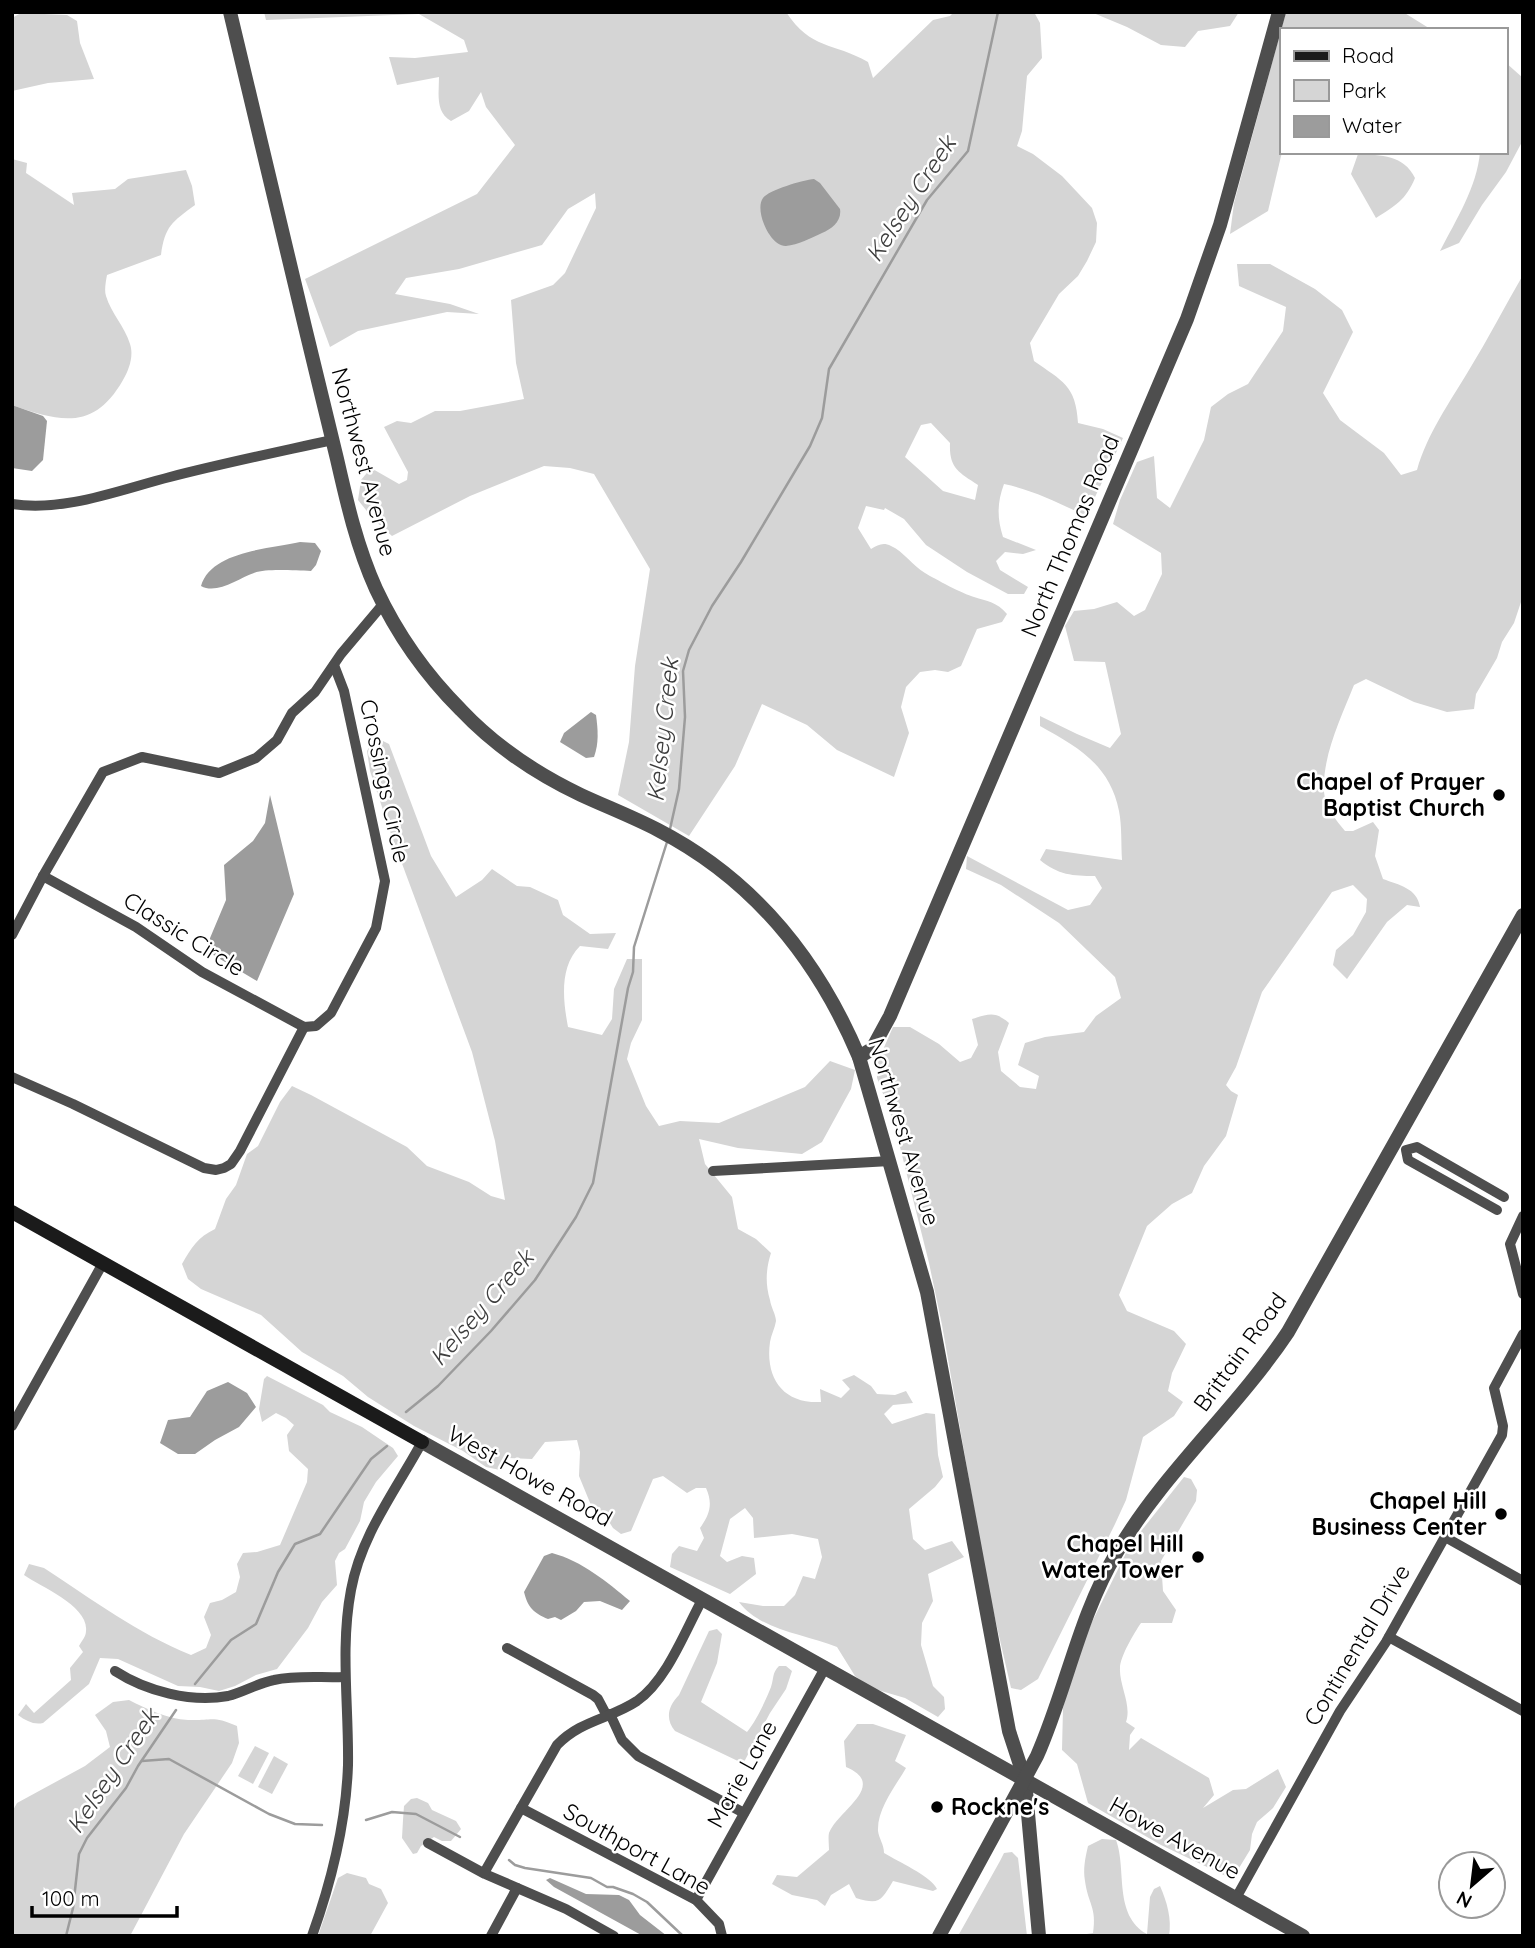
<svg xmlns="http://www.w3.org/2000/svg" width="1535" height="1948" font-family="Quicksand,sans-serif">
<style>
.green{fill:#d5d5d5;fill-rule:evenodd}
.water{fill:#9c9c9c}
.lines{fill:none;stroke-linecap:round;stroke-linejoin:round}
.stream{stroke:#9c9c9c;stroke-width:2.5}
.minor{stroke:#4e4e4e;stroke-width:10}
.tertiary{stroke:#4e4e4e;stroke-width:14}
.secondary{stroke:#1b1b1b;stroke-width:14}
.poi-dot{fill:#000;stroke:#fff;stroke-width:2.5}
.labels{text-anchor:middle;stroke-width:5;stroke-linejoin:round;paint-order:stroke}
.street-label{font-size:23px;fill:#000;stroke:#fff}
.poi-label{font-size:23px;font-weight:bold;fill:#000;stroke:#fff;text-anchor:end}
.water-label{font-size:24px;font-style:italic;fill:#3d3d3d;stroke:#fff}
</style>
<rect width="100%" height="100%" fill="#fff"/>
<g class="green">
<path d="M264 12H786C811 50 833 42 868 62L873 78 933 20 950 16 954 12H1034L1040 23 1042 58 1027 76 1022 131 1017 146 1033 154 1062 176 1092 208 1097 223 1096 242 1087 261 1078 276 1059 294 1030 343 1034 361C1062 381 1076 385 1078 423L1103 429 1123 438 1086 516C1059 503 1033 490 1004 484 997 503 997 518 1003 537L1036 550 1023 554 1005 552 996 561 1000 570 1028 587 1024 594H1008L967 572 926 545 904 519 885 508 884 510 866 506 858 528 871 549C878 545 883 542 891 546 903 551 913 566 925 573 935 579 963 594 974 597 987 601 997 602 1007 614L1002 622 977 629 961 666 948 672 935 670 920 672 906 687 901 707 909 733 894 777 837 750 807 725 762 704 735 766 689 836 618 795 629 742 635 666 650 569 594 474 570 468 544 466 470 496 392 536 374 520 358 500 361 480 371 468 399 484 407 480 408 472 384 427 397 421 411 423 435 411H460L524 399 516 363 511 300 553 285 565 273 596 208 595 193 568 209 542 245 459 269 406 278 395 294 450 304 479 314 447 312 358 331 330 347 305 279 477 194 515 145 486 107 481 92 469 111 451 121C435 112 439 93 439 77L397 85 389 57 415 58 468 52 464 40 419 14 266 20ZM931 423 950 443C949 468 958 472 978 485L975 500 943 491 905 457 921 425Z"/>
<path d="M1091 12H1239L1230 26 1198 31 1185 47 1161 45 1127 27Z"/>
<path d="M1286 12H1403L1432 30H1340L1333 28 1281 30Z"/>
<path d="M21 13 67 15 77 21 80 43 94 79 48 83 12 91V18Z"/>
<path d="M1281 30 1282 152 1268 211 1230 234 1234 203Z"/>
<path d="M1505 62 1523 78V140L1506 172 1482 205 1459 243 1440 251C1456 220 1477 187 1480 152H1505Z"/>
<path d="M1358 154C1381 155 1404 155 1415 178 1406 200 1395 206 1376 218L1351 174Z"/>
<path d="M12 159 27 163 26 173 74 205 72 193 115 189 128 179 186 170 192 186 195 205C172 222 165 226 161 255L107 275C106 281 104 290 106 296 111 313 125 327 130 344 134 356 129 370 123 380 94 431 60 422 12 405Z"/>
<path d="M1237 264H1270L1315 289 1342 310 1353 332 1323 393 1340 420 1384 453 1401 475 1417 470C1427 434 1450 402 1469 370 1488 339 1505 306 1523 275V596L1514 623 1502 642 1497 658 1476 694 1474 709 1447 712 1414 702 1366 679 1354 685C1341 718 1322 756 1324 792 1325 807 1336 820 1345 831H1353L1373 822 1379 830 1375 856 1383 879C1399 885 1417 888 1420 907L1407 905 1387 922 1347 979 1333 965 1336 950 1353 935 1366 912 1367 899 1353 885 1332 892 1262 992 1236 1067 1226 1085 1231 1091 1238 1095 1226 1136 1204 1166 1192 1193 1172 1204 1147 1226 1119 1295 1127 1311 1174 1331 1186 1344 1172 1373 1168 1391 1183 1402 1174 1416 1143 1437 1126 1500 1115 1524 1038 1679 1021 1690 1011 1688 988 1588 942 1325 929 1263 894 1123 877 1078 878 1061 893 1027H910L939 1044 960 1062 971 1058 978 1045 972 1019C989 1014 995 1011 1009 1023L998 1052 1001 1071 1020 1087 1036 1089 1039 1076 1018 1065 1025 1043 1045 1037 1084 1032 1096 1016 1121 998 1115 977 1059 923 1001 885 966 869 967 856 1068 910 1090 905 1102 888 1095 876C1073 876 1058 875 1040 860L1046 849 1122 860C1121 844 1122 826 1119 811 1110 765 1078 747 1040 726V716L1077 734 1110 748 1121 734 1105 662 1074 661 1065 626 1074 611 1094 609 1117 602 1134 616 1145 610 1162 574 1161 553 1113 524 1120 500 1137 462 1154 456 1157 498 1170 508 1204 440 1211 407 1228 394 1248 384 1283 331 1286 307 1239 286Z"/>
<path d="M375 737 389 744 431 856 456 897 482 880 492 869 517 886 530 887 558 900 563 915 590 934 616 933 608 949 580 946C559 967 563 1000 568 1027L602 1035 612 1019 614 989 627 959H642V1020L631 1043 627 1059 646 1106 659 1126 680 1121 719 1123 805 1087 830 1061 855 1070 851 1089 822 1142 802 1154 738 1148 699 1139 705 1164 732 1197 738 1229 756 1239 771 1253C766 1269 765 1283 770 1300 771 1307 776 1315 776 1321 775 1328 771 1335 770 1342 765 1378 783 1404 821 1402L820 1389 841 1398 850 1389 842 1380 854 1375 871 1386 877 1394 895 1395 906 1391 913 1403 893 1405 884 1414 892 1424 926 1413 935 1414 938 1455 943 1477 935 1487 909 1509 913 1539 925 1550 952 1541 964 1557 928 1574 933 1601 922 1623 921 1645 933 1686 944 1697 945 1709 938 1717 905 1698 871 1688 855 1676 837 1647C805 1634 761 1631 739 1602L763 1606H784L795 1595 803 1576 815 1579 822 1557 818 1539 792 1534 754 1538 753 1518 745 1508 730 1519 720 1556 727 1562 742 1556 754 1558 756 1574 730 1594 670 1567 672 1554 679 1546 697 1551 704 1538 700 1528C710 1514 713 1504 706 1488H696L687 1493 663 1476 653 1479 631 1531 621 1534 613 1528 602 1511 593 1510 579 1476 580 1452 577 1440 545 1442 532 1459 506 1458 500 1470 486 1467 463 1451 414 1426 368 1397 343 1376 302 1352 261 1315 201 1289 188 1279 182 1264C191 1248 198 1237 215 1229L226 1199 236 1185 247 1154 258 1146 280 1102 292 1086 311 1095 407 1147 427 1166 469 1182 491 1196 505 1200 495 1141 472 1052 391 834 370 771 367 751Z"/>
<path d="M267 1376 323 1405 330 1412 362 1427 393 1448 398 1456 376 1482 364 1502 360 1521 345 1549 339 1553 335 1561 337 1585 322 1602 308 1628 277 1669 256 1675 235 1686 219 1691 200 1687 178 1686 118 1659 100 1658 89 1684 43 1723C34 1725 26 1721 18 1715L26 1704 34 1713 71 1680 70 1668 83 1652 79 1646C82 1640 86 1637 86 1631 89 1606 41 1587 24 1575L29 1564 44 1568C93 1600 137 1633 191 1655L206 1648 211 1635 204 1617 210 1603 222 1600 236 1592 240 1577 237 1564 243 1553 257 1552 280 1545 307 1482 308 1469 289 1451 287 1435 294 1425 286 1418 276 1413 262 1422 259 1409 264 1379Z"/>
<path d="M1184 1477 1191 1479 1197 1490 1196 1501 1161 1561 1163 1591 1176 1610 1172 1623H1141C1134 1633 1120 1657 1120 1668 1119 1685 1132 1705 1126 1722L1135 1728 1130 1735 1129 1750 1141 1738 1209 1778 1214 1795 1203 1808 1233 1790 1246 1789 1278 1769 1286 1787 1273 1808 1257 1822 1252 1834 1250 1850 1239 1868 1228 1877 1161 1845 1088 1803 1077 1764 1062 1750 1063 1708 1075 1663 1091 1624 1130 1545Z"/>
<path d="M717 1629 722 1634 717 1663 701 1702 747 1732C756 1721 766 1700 771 1687 774 1678 772 1673 779 1666H786L792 1671 786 1689 770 1713 744 1762H740L675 1731C665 1719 668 1706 679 1695L709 1631Z"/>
<path d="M129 1700C147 1709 167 1719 188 1720 212 1721 212 1715 237 1726L239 1743 232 1763 184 1834 130 1936H12V1812L17 1803 85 1766 110 1747 106 1731 95 1715 113 1702Z"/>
<path d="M857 1724H873L906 1735 895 1761 906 1768C895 1787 877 1809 878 1831 879 1839 884 1844 884 1853 897 1861 931 1876 937 1889L933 1891 893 1881C881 1901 880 1905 856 1898L849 1884 831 1895 825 1906 817 1900 792 1895 772 1884 777 1875 797 1877 829 1850C829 1845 828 1837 829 1833 837 1811 889 1785 846 1767L844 1741Z"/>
<path d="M255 1746 269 1753 253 1784 238 1776Z"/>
<path d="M274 1756 288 1764 272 1794 258 1787Z"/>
<path d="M417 1798 428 1803 432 1810 456 1821 461 1829 451 1841H442L434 1837 421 1846 417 1853 413 1854 402 1838 403 1820 404 1806 411 1799Z"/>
<path d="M1102 1839 1116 1840C1127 1869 1113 1915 1147 1934L1150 1897 1154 1889 1160 1886C1167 1902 1172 1919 1169 1936H1074L1093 1933C1097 1907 1088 1904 1085 1881 1083 1869 1085 1859 1088 1846Z"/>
<path d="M1012 1852 1018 1858 1027 1936H958L1000 1861 1004 1853Z"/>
<path d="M347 1873 366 1878 369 1884 381 1889 388 1903 370 1936H318L338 1878Z"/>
</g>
<g class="water">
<path d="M814 179 820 183 840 209C842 221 832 229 822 233 811 238 798 245 786 246 770 247 754 210 763 198 769 190 803 180 814 179Z"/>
<path d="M12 405 43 416 47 421 43 460 32 471 12 468Z"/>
<path d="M300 542 315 543 321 551 316 565 311 571C296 571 268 568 254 573 239 578 217 595 201 586 211 551 269 549 300 542Z"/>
<path d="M591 712 596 715C598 730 599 743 594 757L586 758 560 742 564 733Z"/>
<path d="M270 795 294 894 257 981 205 950 226 900 224 865 253 841 265 823Z"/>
<path d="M228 1382 247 1393 256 1407 239 1427 215 1440 195 1454H178L160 1443 168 1420 190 1417 207 1391Z"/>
<path d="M552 1553C582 1561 607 1582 630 1601L622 1610 600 1601 584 1602 576 1611 561 1620 555 1617 548 1619C534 1613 528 1608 524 1592L544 1556Z"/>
<path d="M550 1878 586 1894 619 1895 629 1900 640 1915 667 1936H643L554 1887 546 1880Z"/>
</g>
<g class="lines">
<g class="stream">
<path d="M670 829 679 789 685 717 683 671 689 650 712 606 741 562 810 446 822 418 829 369 927 200 968 151 998 12"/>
<path d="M406 1412 438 1386 491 1331 535 1280 576 1217 593 1183 628 988 633 972 634 947 667 842"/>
<path d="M195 1684 231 1640 256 1624 278 1572 295 1544 320 1534 371 1459 387 1446"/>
<path d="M142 1761 169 1759 269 1814 295 1824 322 1825"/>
<path d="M366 1820 392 1812 416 1814 460 1837"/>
<path d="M509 1860 515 1865 525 1868 591 1878 607 1887H613L633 1894 647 1902 683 1936"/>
<path d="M66 1936 73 1908 79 1854 87 1838 126 1788 138 1766 176 1710"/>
</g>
<g class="minor">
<path d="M12 504C65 512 119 490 170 477 224 463 278 452 332 440"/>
<path d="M43 876 136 927 202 972 304 1027"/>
<path d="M12 935 43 876 103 772 142 757 219 773 256 758 277 740 292 713 315 692 341 654 384 603"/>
<path d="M304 1027 316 1026 331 1013 376 928 385 881 344 691 334 665"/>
<path d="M12 1077 73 1104 204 1168 216 1170 224 1168 231 1164 240 1151 304 1027"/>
<path d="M713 1171 890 1161"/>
<path d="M1497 1210 1408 1160 1406 1150 1417 1147 1504 1197"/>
<path d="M1523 1216 1510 1244 1523 1294"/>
<path d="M12 1426 103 1263"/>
<path d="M1445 1537 1523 1581"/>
<path d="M1389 1637 1523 1711"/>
<path d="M507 1648 593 1695 598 1699 607 1716"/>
<path d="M115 1671C146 1691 191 1703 228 1696 244 1692 258 1683 274 1680 297 1675 322 1678 344 1677"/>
<path d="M610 1714 622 1740 638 1756 744 1813"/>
<path d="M521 1808 696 1900 719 1924 722 1936"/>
<path d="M428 1843 485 1874 566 1909 614 1936"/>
<path d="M484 1873 557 1745C581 1720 610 1719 637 1701 667 1680 685 1631 702 1600"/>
<path d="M1236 1898 1340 1711 1386 1642 1502 1435 1503 1426 1494 1388 1523 1334"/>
<path d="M696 1900 825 1668"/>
<path d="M312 1936C332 1880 346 1825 348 1765 349 1707 340 1648 351 1590 361 1535 396 1490 422 1442"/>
<path d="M491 1936 517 1888"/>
</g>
<g class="tertiary">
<path d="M230 12C255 117 280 222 305 327 316 371 326 415 337 459 347 503 357 547 376 589 397 634 426 675 461 710 495 746 537 774 581 795 607 807 633 817 658 830 753 879 818 960 859 1057L927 1292 1009 1731 1025 1780 1039 1936"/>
<path d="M859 1057 872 1049 890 1016 1187 319 1220 225 1279 12"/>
<path d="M422 1442 1303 1936"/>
<path d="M939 1936 1037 1756C1067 1688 1078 1618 1117 1552 1164 1472 1236 1410 1288 1332L1523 915"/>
</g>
<path class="secondary" d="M12 1212 422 1442"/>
</g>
<g class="poi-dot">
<circle cx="1499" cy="795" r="7"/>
<circle cx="1501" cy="1514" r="7"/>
<circle cx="1198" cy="1557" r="7"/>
<circle cx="937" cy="1807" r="7"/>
</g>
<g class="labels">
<g class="street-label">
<text transform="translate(364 462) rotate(75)" y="8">Northwest Avenue</text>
<text transform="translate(1070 536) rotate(-67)" y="8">North Thomas Road</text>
<text transform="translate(385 781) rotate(78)" y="8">Crossings Circle</text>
<text transform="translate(184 934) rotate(32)" y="8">Classic Circle</text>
<text transform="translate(904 1132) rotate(73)" y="8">Northwest Avenue</text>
<text transform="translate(1240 1352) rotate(-54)" y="8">Brittain Road</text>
<text transform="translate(530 1476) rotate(29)" y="8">West Howe Road</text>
<text transform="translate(1357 1645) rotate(-59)" y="8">Continental Drive</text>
<text transform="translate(742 1774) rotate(-61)" y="8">Marie Lane</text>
<text transform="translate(1175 1838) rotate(29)" y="8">Howe Avenue</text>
<text transform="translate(637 1849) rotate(29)" y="8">Southport Lane</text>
</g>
<g class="poi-label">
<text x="1485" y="790">Chapel of Prayer<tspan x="1485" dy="26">Baptist Church</tspan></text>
<text x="1487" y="1509">Chapel Hill<tspan x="1487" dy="26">Business Center</tspan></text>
<text x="1184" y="1552">Chapel Hill<tspan x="1184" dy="26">Water Tower</tspan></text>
<text x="951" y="1815" text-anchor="start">Rockne's</text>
</g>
<g class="water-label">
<text transform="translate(911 199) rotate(-57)" y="8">Kelsey Creek</text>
<text transform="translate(663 730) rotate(-84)" y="8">Kelsey Creek</text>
<text transform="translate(482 1308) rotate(-49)" y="8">Kelsey Creek</text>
<text transform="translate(113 1771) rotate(-56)" y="8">Kelsey Creek</text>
</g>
</g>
<rect width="1535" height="1948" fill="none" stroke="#000000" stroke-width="28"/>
<rect x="1280" y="28" width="228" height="126" fill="#ffffff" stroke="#999999" stroke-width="2"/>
<rect x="1294" y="51" width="35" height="10" fill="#1b1b1b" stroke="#999999" stroke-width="2"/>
<text x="1342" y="63" font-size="21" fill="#000000">Road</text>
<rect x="1294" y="80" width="35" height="21" fill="#d5d5d5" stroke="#999999" stroke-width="2"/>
<text x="1342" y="98" font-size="21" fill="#000000">Park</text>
<rect x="1294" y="116" width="35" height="21" fill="#9c9c9c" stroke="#999999" stroke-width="2"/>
<text x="1342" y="133" font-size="21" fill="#000000">Water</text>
<g transform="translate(1472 1885) rotate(208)"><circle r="33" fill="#ffffff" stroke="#999999" stroke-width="2"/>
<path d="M0-5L12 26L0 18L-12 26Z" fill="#000000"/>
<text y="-10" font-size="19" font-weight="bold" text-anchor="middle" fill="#000000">N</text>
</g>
<path d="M32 1906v10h145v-10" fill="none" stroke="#000000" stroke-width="3.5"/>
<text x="42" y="1906" font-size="21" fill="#000000" stroke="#ffffff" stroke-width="5" paint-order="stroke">100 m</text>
</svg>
